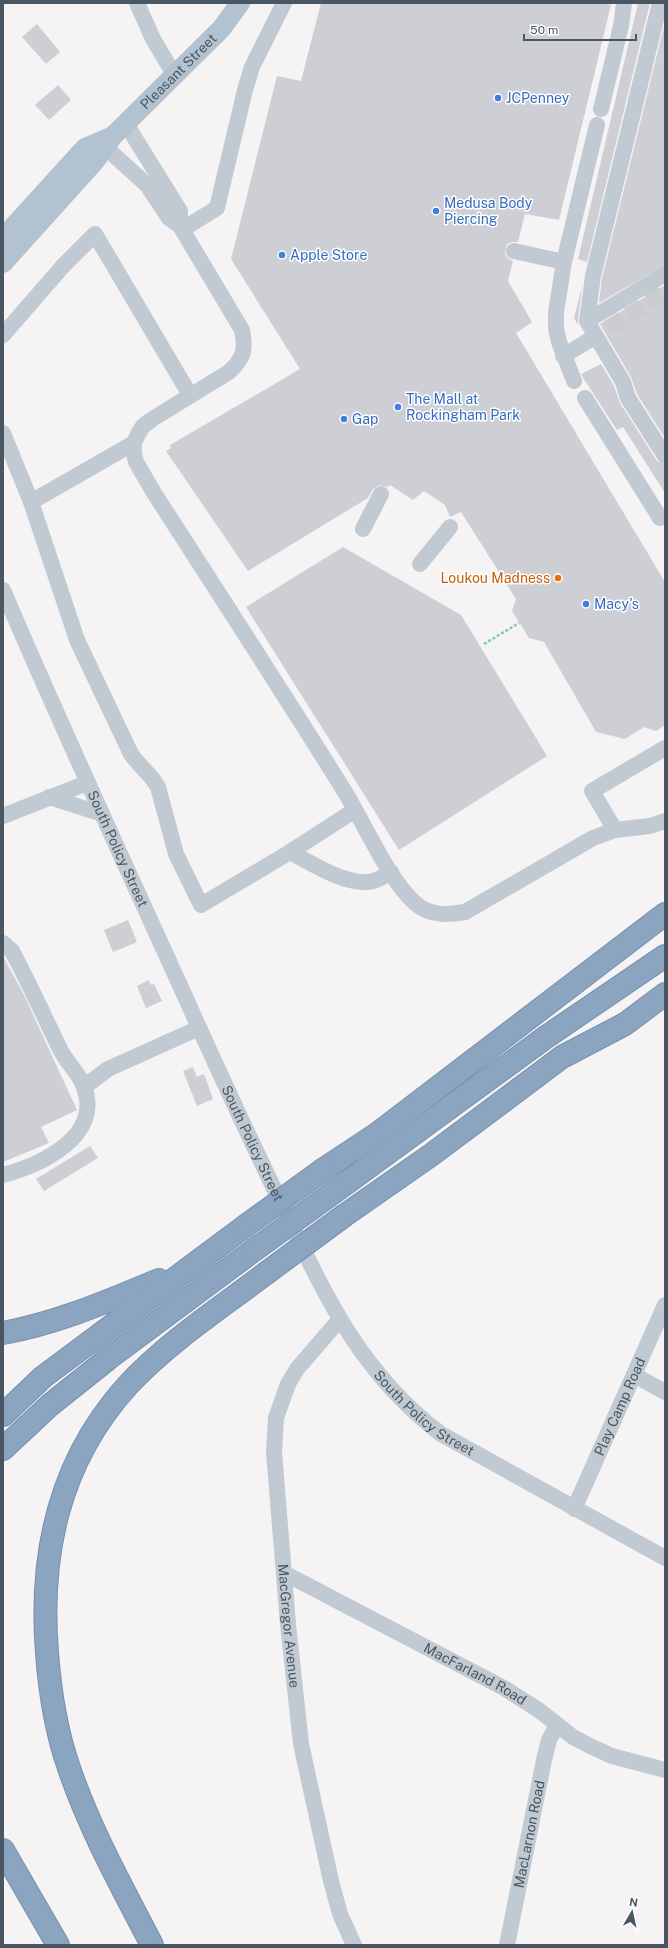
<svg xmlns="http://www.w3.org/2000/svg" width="668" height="1948" font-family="'Public Sans',sans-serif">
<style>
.building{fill:#cdcfd5}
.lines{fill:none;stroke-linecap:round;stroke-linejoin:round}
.minor-tunnel{stroke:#caccce;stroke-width:16;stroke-dasharray:16 8;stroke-linecap:butt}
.highway-casing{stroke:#7690ad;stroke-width:24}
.path{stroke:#7ad0a6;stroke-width:2.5;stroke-dasharray:3 2;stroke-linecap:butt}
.minor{stroke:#c1cad2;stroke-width:16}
.major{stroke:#b3c2d1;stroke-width:20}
.highway{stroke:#8ba5c1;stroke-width:22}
.highway-bridge-casing{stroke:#7690ad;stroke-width:24;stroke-linecap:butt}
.highway-bridge{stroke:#8ba5c1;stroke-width:22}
.shop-dot{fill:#3f7fe0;stroke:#fff;stroke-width:1.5}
.food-dot{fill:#e8710a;stroke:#fff;stroke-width:1.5}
.labels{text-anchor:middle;stroke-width:3;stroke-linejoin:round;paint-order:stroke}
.street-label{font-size:14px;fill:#4a5661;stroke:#fff}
.shop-label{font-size:14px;fill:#366cbe;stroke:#fff;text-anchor:start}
.food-label{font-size:14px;fill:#c56008;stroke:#fff;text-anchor:end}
</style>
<rect width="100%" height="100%" fill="#f5f3f3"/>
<g class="building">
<path d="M321 3H601L611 5 559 220 525 214 518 242H512L507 244 505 253 508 258 513 261 508 281 532 322 516 333 665 582V725L656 731 644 727 625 739 596 732 544 642 529 638 512 611 516 599 461 512 450 517 445 505 424 491 413 500 390 485 387 487 380 485 373 489 368 498 248 571 166 451 171 448 170 445 300 369 231 259 277 76 301 81Z"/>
<path d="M638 3H650L587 262 578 259Z"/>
<path d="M665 22V265L599 303 602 278Z"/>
<path d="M37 24 60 52 46 64 22 37Z"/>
<path d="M58 85 71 100 49 120 35 105Z"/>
<path d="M665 285V438L637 394 631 377 600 324Z"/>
<path d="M582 286 578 320V325L574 318Z"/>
<path d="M601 364 614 386 620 403 657 461 665 465V493L623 427 617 430 582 376 581 374Z"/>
<path d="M343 547 461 615 547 756 399 850 246 607Z"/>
<path d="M128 920 137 942 113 952 104 930Z"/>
<path d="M3 956 24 995 77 1110 41 1127 49 1143 3 1162Z"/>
<path d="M149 980 151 985 154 984 162 1001 146 1008 137 986Z"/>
<path d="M193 1067 197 1077 204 1074 213 1099 197 1106 183 1071Z"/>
<path d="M90 1146 98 1158 44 1191 36 1179Z"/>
</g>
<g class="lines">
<path class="minor-tunnel" d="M588 341 665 292"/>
<defs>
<g id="highway">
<path d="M324 1169 377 1134 665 914"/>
<path d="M334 1192 546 1037 665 956"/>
<path d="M345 1215 431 1155 562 1057 625 1024 665 994"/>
<path d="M3 1333C58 1323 108 1301 159 1280"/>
<path d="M3 1415 43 1377 244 1227"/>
<path d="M3 1449 50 1405 109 1358 254 1250"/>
<path d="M3 1850 58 1945"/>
<path d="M152 1945C122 1887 90 1830 69 1768 56 1731 50 1693 47 1653 39 1553 59 1461 128 1385 168 1342 219 1309 265 1274"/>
</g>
</defs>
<use href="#highway" class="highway-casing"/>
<path class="path" d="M484 644 519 623"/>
<g class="minor">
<path d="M137 3 153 39 175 76"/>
<path d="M660 3 593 276 587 321 623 382 628 398 665 456"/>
<path d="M601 109 621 26 624 3"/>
<path d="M126 124 180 211V226L242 330C246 350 244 358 229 372L154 418 143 426 138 434 134 443V453L136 462 154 493C218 592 282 691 345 792 365 825 388 879 416 904 430 916 448 915 465 912L593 838 615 830 592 791 665 748"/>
<path d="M105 147 147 185 169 218 180 226"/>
<path d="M183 229 217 208 245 90 252 67 284 3"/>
<path d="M514 251 564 262"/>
<path d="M587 321 665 274"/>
<path d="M3 335 63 266 95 234 190 395"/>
<path d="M563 356 588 341"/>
<path d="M574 381 559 342 556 328V312L564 262 597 125"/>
<path d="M585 398 660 518"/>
<path d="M3 433 31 502 77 640 131 754C139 766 151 774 158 787L176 854 201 905 290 852C311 863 343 884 368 882 376 882 384 876 391 872"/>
<path d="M31 502 134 443"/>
<path d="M363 529 381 494"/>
<path d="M420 564 450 527"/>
<path id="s1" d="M3 590C62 729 126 866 188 1003 218 1070 249 1137 281 1203 324 1293 359 1372 441 1434L665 1558"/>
<path d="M49 797 102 814"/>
<path d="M3 816 87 783"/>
<path d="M615 830 650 826 665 821"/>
<path d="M290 852 355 810"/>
<path d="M3 943 12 951C29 983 44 1016 60 1049 66 1062 80 1074 84 1087 103 1136 41 1165 3 1175"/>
<path d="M84 1087 108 1069 199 1028"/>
<path id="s2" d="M340 1319 297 1369 288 1384 276 1418 274 1452 288 1624 301 1744 331 1881 340 1914 354 1945"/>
<path d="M634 1375 665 1392"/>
<path id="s3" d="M574 1509 665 1305"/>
<path id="s4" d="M284 1573 504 1688 540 1711 573 1737 590 1746 612 1756 665 1770"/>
<path id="s5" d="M507 1945 544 1760 549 1740 557 1725"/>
</g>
<g class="major">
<path d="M3 238 85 148 111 137"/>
<path id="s6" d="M3 263 94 162 113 136 222 28 240 3"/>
</g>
<use href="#highway" class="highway"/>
<defs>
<g id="highway-bridge">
<path d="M244 1227 324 1169"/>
<path d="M254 1250 334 1192"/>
<path d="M265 1274 345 1215"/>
</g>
</defs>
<use href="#highway-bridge" class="highway-bridge-casing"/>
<use href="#highway-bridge" class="highway-bridge"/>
</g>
<g class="shop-dot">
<circle cx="498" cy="98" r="4"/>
<circle cx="436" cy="211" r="4"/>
<circle cx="282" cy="255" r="4"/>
<circle cx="398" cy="407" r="4"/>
<circle cx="344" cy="419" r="4"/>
<circle cx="586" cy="604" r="4"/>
</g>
<circle class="food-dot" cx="558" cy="578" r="4"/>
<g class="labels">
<g class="street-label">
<text dy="5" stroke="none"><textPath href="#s6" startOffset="260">Pleasant Street</textPath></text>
<text dy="5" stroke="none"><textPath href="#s1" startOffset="283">South Policy Street</textPath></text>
<text dy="5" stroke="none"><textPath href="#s1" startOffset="607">South Policy Street</textPath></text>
<text dy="5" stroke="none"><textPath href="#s3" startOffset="112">Play Camp Road</textPath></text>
<text dy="5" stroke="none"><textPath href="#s1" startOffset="931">South Policy Street</textPath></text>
<text dy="5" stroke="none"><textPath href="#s2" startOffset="328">MacGregor Avenue</textPath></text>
<text dy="5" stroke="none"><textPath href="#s4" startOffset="216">MacFarland Road</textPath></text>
<text dy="5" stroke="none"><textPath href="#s5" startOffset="113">MacLarnon Road</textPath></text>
</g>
<g class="shop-label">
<text x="506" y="103">JCPenney</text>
<text x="444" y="208">Medusa Body<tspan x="444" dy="16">Piercing</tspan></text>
<text x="290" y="260">Apple Store</text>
<text x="406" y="404">The Mall at<tspan x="406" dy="16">Rockingham Park</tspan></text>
<text x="352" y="424">Gap</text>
<text x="594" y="609">Macy's</text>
</g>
<g class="food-label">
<text x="550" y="583">Loukou Madness</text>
</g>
</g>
<rect width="668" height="1948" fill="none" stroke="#4a5661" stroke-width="8"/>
<g transform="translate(632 1912) rotate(9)" stroke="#ffffff" stroke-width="3" paint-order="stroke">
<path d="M0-3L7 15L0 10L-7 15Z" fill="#4a5661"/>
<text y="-6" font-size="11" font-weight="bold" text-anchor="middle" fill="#4a5661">N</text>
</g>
<path d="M524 34v6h112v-6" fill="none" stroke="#4a5661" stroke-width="2"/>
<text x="530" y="34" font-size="12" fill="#4a5661" stroke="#ffffff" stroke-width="3" paint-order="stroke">50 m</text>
</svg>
